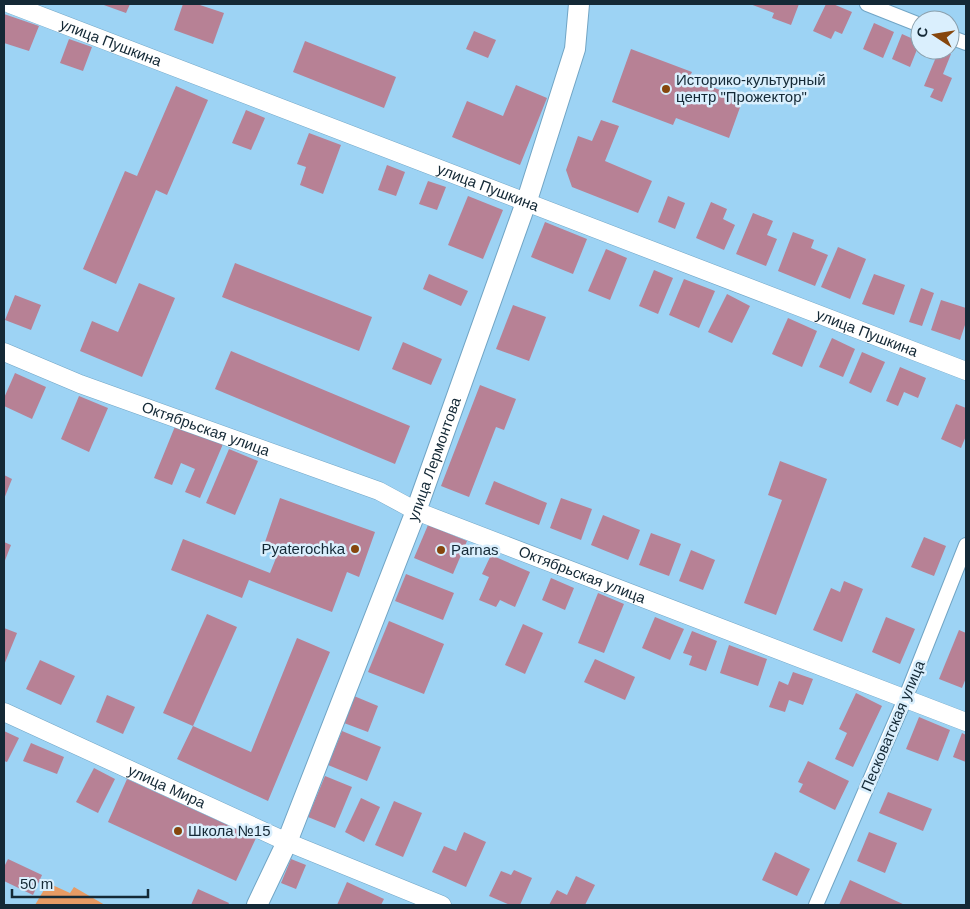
<svg xmlns="http://www.w3.org/2000/svg" width="970" height="909" font-family="Helvetica,sans-serif">
<style>
.green{fill:#e79b64}
.building{fill:#b78195}
.lines{fill:none;stroke-linecap:round;stroke-linejoin:round}
.minor-casing{stroke:#71a5c5;stroke-width:16}
.tertiary-casing{stroke:#71a5c5;stroke-width:19}
.secondary-casing{stroke:#71a5c5;stroke-width:22}
.minor{stroke:#fff;stroke-width:14}
.tertiary{stroke:#fff;stroke-width:18}
.secondary{stroke:#fff;stroke-width:20}
.poi-dot{fill:#86460d;stroke:#daeffd;stroke-width:2}
.labels{text-anchor:middle;stroke-width:5;stroke-linejoin:round;paint-order:stroke}
.street-label{font-size:15px;fill:#142936;stroke:#daeffd}
.poi-label{font-size:15px;fill:#142936;stroke:#daeffd;text-anchor:start}
</style>
<rect width="100%" height="100%" fill="#9dd3f4"/>
<path class="green" d="M48 883 70 893 74 887 105 905H35Z"/>
<g class="building">
<path d="M101 4H130L126 13Z"/>
<path d="M183 4H197L224 13 213 44 174 30Z"/>
<path d="M750 4H799L791 25 772 18 774 13Z"/>
<path d="M826 4H833L852 12 842 34 835 31 831 39 813 31Z"/>
<path d="M4 14 39 26 29 51 4 43Z"/>
<path d="M874 23 894 32 883 58 863 49Z"/>
<path d="M474 31 496 40 488 58 466 49Z"/>
<path d="M902 34 920 42 910 67 892 59Z"/>
<path d="M69 39 92 47 83 71 60 63Z"/>
<path d="M305 41 396 77 384 108 293 72Z"/>
<path d="M631 49 692 72 689 78 743 99 729 138 676 118 673 125 612 102Z"/>
<path d="M939 50 951 54 943 74 952 78 942 102 930 97 934 89 924 86Z"/>
<path d="M516 85 547 98 520 165 452 137 467 101 503 116Z"/>
<path d="M176 86 208 100 167 195 156 190 116 284 83 269 125 171 137 176Z"/>
<path d="M246 110 265 118 251 150 232 143Z"/>
<path d="M601 120 619 126 605 161 652 181 638 213 572 187 566 170 578 136 592 141Z"/>
<path d="M309 133 341 145 323 194 300 185 306 167 297 164Z"/>
<path d="M387 165 405 172 396 196 378 190Z"/>
<path d="M428 181 446 187 437 210 419 204Z"/>
<path d="M468 196 503 210 483 259 448 245Z"/>
<path d="M668 196 685 203 675 229 658 222Z"/>
<path d="M711 202 727 209 723 219 735 225 724 250 696 238Z"/>
<path d="M753 213 773 221 767 235 777 239 766 266 736 254Z"/>
<path d="M545 222 587 239 573 274 531 257Z"/>
<path d="M793 232 814 240 811 248 828 255 815 286 778 271Z"/>
<path d="M838 247 866 259 850 299 821 287Z"/>
<path d="M606 249 627 258 610 300 588 291Z"/>
<path d="M235 263 372 317 359 351 222 297Z"/>
<path d="M654 270 673 278 658 314 639 306Z"/>
<path d="M429 274 468 291 461 306 423 289Z"/>
<path d="M874 274 905 285 894 315 862 304Z"/>
<path d="M684 279 715 291 699 328 669 315Z"/>
<path d="M139 283 175 298 142 377 80 351 92 321 118 332Z"/>
<path d="M921 288 934 293 922 326 909 322Z"/>
<path d="M727 294 750 306 732 343 708 332Z"/>
<path d="M15 295 41 305 31 330 5 320Z"/>
<path d="M941 300 966 308V322L960 340 931 330Z"/>
<path d="M513 305 546 317 529 361 496 349Z"/>
<path d="M788 318 817 331 802 367 772 354Z"/>
<path d="M832 338 855 349 843 377 819 367Z"/>
<path d="M403 342 442 359 431 385 392 369Z"/>
<path d="M231 351 410 426 395 464 215 389Z"/>
<path d="M862 352 885 362 871 393 849 383Z"/>
<path d="M900 367 926 378 918 398 904 392 898 406 886 401Z"/>
<path d="M15 373 46 387 32 419 4 406V398Z"/>
<path d="M480 385 516 399 504 430 496 427 469 497 441 486Z"/>
<path d="M79 396 108 408 89 452 61 439Z"/>
<path d="M956 404 966 408V436L961 448 941 439Z"/>
<path d="M176 424 223 444 200 498 185 492 195 469 181 463 172 485 154 478Z"/>
<path d="M229 449 258 461 235 515 206 503Z"/>
<path d="M780 461 827 479 776 615 744 603 782 500 768 495Z"/>
<path d="M4 475 12 479 4 499Z"/>
<path d="M494 481 547 503 539 525 485 504Z"/>
<path d="M280 498 375 532 359 577 347 572 332 612 249 580 242 598 171 570 183 539 270 573 280 548 265 542Z"/>
<path d="M561 498 592 509 581 540 550 528Z"/>
<path d="M603 515 640 530 628 560 591 545Z"/>
<path d="M428 525 467 541 453 574 414 558Z"/>
<path d="M651 533 681 544 669 576 639 565Z"/>
<path d="M924 537 946 546 934 576 911 567Z"/>
<path d="M4 542 11 545 4 563Z"/>
<path d="M691 550 715 560 703 590 679 581Z"/>
<path d="M491 555 530 572 515 607 500 600 496 607 479 600 489 577 482 574Z"/>
<path d="M406 574 454 593 443 620 395 601Z"/>
<path d="M551 578 574 588 565 610 542 600Z"/>
<path d="M844 581 863 589 842 642 813 630 831 588 840 592Z"/>
<path d="M598 593 624 604 604 653 578 643Z"/>
<path d="M207 614 237 627 193 726 163 713Z"/>
<path d="M655 617 684 629 670 660 642 648Z"/>
<path d="M886 617 915 629 900 664 872 652Z"/>
<path d="M389 621 444 644 424 694 368 672Z"/>
<path d="M523 624 543 633 525 674 505 665Z"/>
<path d="M4 628 17 633 4 665Z"/>
<path d="M959 630 966 633V678L962 688 939 679Z"/>
<path d="M692 631 717 641 706 671 689 665 692 656 683 653Z"/>
<path d="M297 638 330 652 268 801 177 759 193 726 251 752Z"/>
<path d="M729 645 767 659 758 686 720 673Z"/>
<path d="M595 659 635 677 625 700 584 682Z"/>
<path d="M40 660 75 676 61 705 26 689Z"/>
<path d="M793 672 813 679 803 705 789 700 785 712 769 707 779 681 788 685Z"/>
<path d="M856 693 882 706 853 767 835 759 847 733 839 729Z"/>
<path d="M107 695 135 707 123 734 96 722Z"/>
<path d="M354 696 378 706 368 732 344 723Z"/>
<path d="M919 717 950 730 938 761 906 749Z"/>
<path d="M4 731 19 738 7 762 4 761Z"/>
<path d="M342 731 381 747 367 781 328 765Z"/>
<path d="M962 733 966 735V762L953 757Z"/>
<path d="M31 743 64 757 57 774 23 761Z"/>
<path d="M808 761 849 781 835 810 799 792 803 784 798 782Z"/>
<path d="M94 768 115 779 98 813 76 802Z"/>
<path d="M325 776 352 787 335 828 308 817Z"/>
<path d="M127 779 256 838 236 881 108 822Z"/>
<path d="M888 792 932 809 923 831 879 813Z"/>
<path d="M361 798 380 807 364 842 345 832Z"/>
<path d="M394 801 422 813 403 857 375 845Z"/>
<path d="M464 832 486 842 466 887 432 872 444 846 456 851Z"/>
<path d="M869 832 897 843 885 873 857 861Z"/>
<path d="M775 852 810 869 797 896 762 880Z"/>
<path d="M8 859 42 875 33 895 4 881V867Z"/>
<path d="M291 859 306 865 296 889 281 883Z"/>
<path d="M514 870 532 878 520 905H510L489 896 501 871 511 875Z"/>
<path d="M576 876 595 885 585 905H549L557 890 567 895Z"/>
<path d="M850 880 905 905H839Z"/>
<path d="M347 882 384 899 381 905H337Z"/>
<path d="M198 889 229 903 228 905H191Z"/>
</g>
<g class="lines">
<defs>
<g id="minor">
<path d="M867 4 920 25"/>
<path d="M950 37 966 43"/>
<path d="M816 905 905 699 966 545"/>
</g>
<g id="tertiary">
<path id="s1" d="M10 4 966 371"/>
<path id="s2" d="M4 352 80 384 379 491 416 511 966 722"/>
<path id="s3" d="M4 712 287 842 442 905"/>
</g>
<g id="secondary">
<path id="s4" d="M257 905 287 842 416 511 529 194 575 49 579 4"/>
</g>
</defs>
<use href="#minor" class="minor-casing"/>
<use href="#tertiary" class="tertiary-casing"/>
<use href="#secondary" class="secondary-casing"/>
<use href="#minor" class="minor"/>
<use href="#tertiary" class="tertiary"/>
<use href="#secondary" class="secondary"/>
</g>
<g class="poi-dot">
<circle cx="666" cy="89" r="5"/>
<circle cx="355" cy="549" r="5"/>
<circle cx="441" cy="550" r="5"/>
<circle cx="178" cy="831" r="5"/>
</g>
<g class="labels">
<g class="street-label">
<text dy="5" stroke="none"><textPath href="#s1" startOffset="108">улица Пушкина</textPath></text>
<text dy="5" stroke="none"><textPath href="#s1" startOffset="512">улица Пушкина</textPath></text>
<text dy="5" stroke="none"><textPath href="#s1" startOffset="918">улица Пушкина</textPath></text>
<text dy="5" stroke="none"><textPath href="#s2" startOffset="216">Октябрьская улица</textPath></text>
<text dy="5" stroke="none"><textPath href="#s4" startOffset="480">улица Лермонтова</textPath></text>
<text dy="5" stroke="none"><textPath href="#s2" startOffset="620">Октябрьская улица</textPath></text>
<text transform="translate(893 726) rotate(-67)" y="5">Песковатская улица</text>
<text dy="5" stroke="none"><textPath href="#s3" startOffset="179">улица Мира</textPath></text>
</g>
<g class="poi-label">
<text x="676" y="85">Историко-культурный<tspan x="676" dy="17">центр "Прожектор"</tspan></text>
<text x="345" y="554" text-anchor="end">Pyaterochka</text>
<text x="451" y="555">Parnas</text>
<text x="188" y="836">Школа №15</text>
</g>
</g>
<rect width="970" height="909" fill="none" stroke="#142936" stroke-width="10"/>
<g transform="translate(935 35) rotate(282)"><circle r="24" fill="#daeffd" stroke="#8ba0ad"/>
<path d="M0-4L9 19L0 12L-9 19Z" fill="#86460d"/>
<text y="-8" font-size="14" font-weight="bold" text-anchor="middle" fill="#142936">С</text>
</g>
<path d="M12 889v8h136v-8" fill="none" stroke="#142936" stroke-width="2.5"/>
<text x="20" y="889" font-size="15" fill="#142936" stroke="#daeffd" stroke-width="4" paint-order="stroke">50 m</text>
</svg>
